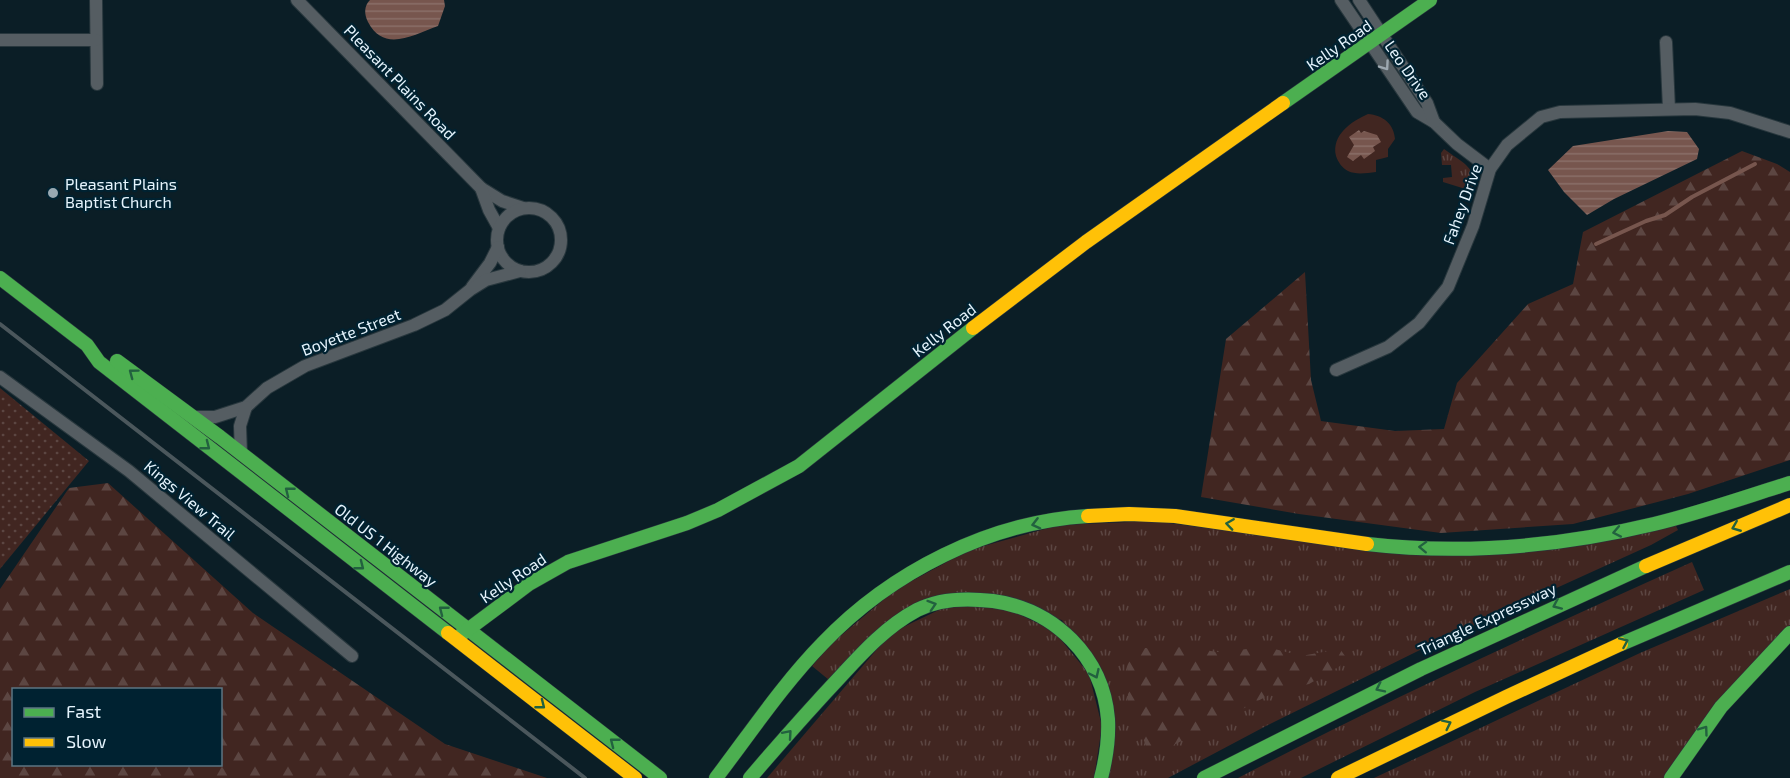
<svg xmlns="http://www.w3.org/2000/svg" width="1790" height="778" font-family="'Exo 2',sans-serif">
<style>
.grass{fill:url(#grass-tufts)}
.forest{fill:url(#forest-firs);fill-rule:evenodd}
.park{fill:url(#park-dots)}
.garden{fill:#412621}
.water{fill:url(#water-rules)}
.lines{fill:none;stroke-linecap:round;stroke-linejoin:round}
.stream{stroke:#77564e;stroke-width:4}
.street-casing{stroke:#28373d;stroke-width:14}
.fast-casing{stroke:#28373d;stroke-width:15}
.slow-casing{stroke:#28373d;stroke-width:15}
.street{stroke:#555d62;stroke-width:12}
.fast{stroke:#4caf50;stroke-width:14}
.slow{stroke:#ffc107;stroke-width:14}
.rail{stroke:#4b575c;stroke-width:4}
.oneway{stroke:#9da8b0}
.oneway2{stroke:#22613f}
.poi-dot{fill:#99a9b2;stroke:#002231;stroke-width:2}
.labels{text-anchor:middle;stroke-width:4.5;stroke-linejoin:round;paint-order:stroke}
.street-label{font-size:16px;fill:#e5f4fd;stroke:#002231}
.poi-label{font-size:16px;fill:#e5f4fd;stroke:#002231;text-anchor:start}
</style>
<defs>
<pattern id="grass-tufts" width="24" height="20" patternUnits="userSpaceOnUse" patternTransform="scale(1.5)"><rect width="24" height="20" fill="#412621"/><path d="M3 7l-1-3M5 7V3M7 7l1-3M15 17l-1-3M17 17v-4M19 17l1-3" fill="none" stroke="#5c4642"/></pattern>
<pattern id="forest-firs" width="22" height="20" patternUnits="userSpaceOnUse" patternTransform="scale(1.5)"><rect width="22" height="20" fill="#412621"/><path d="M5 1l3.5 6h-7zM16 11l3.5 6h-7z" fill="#5c4642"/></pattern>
<pattern id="park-dots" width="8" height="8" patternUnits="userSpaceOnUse" patternTransform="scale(1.5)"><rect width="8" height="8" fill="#412621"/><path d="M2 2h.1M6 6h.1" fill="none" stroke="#5c4642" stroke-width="1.8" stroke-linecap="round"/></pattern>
<pattern id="water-rules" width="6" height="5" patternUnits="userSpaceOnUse" patternTransform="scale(1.5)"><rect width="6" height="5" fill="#77564e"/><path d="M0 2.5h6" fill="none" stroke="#8a6f68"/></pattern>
</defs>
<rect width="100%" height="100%" fill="#0b1e26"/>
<g class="grass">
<path d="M1444 149C1461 162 1479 167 1472 191L1443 182V178L1452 177 1451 165H1442L1441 153Z"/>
<path d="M1153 521 1393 552 1676 526 1678 530 1651 545 1420 650 1266 726 1168 778H1109L1115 724 1062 620 944 594 829 680 812 666 832 643 895 590 969 550 1059 525Z"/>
<path d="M1692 562 1704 590 1475 692 1301 778H1238C1387 700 1539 631 1692 562Z"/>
<path d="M1790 589V625L1664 778H1374L1640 653Z"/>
<path d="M1002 606 1054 631 1089 674 1102 726 1094 778H767L878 648 895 631 945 607Z"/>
</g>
<g class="forest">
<path d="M1742 151 1777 164 1790 172V460L1688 494 1573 524 1441 533 1299 514 1201 497 1226 339 1305 272 1311 380 1321 421 1395 431 1444 429 1457 383 1528 304 1573 284 1583 232Z"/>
<path d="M108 483 253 613 445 744 547 778H0V589L69 488ZM14 690H220V764H14Z"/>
<path d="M1127 646 1155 649 1181 647 1218 652 1267 647 1301 656 1340 649 1345 656 1340 666 1309 684 1277 691 1170 747 1157 752 1147 748 1128 702Z"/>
</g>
<path class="park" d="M0 388 89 461 0 569Z"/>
<path class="garden" d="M1368 114C1383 115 1394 124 1395 139L1388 149V157L1376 160V172C1367 173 1356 175 1348 171 1342 168 1338 162 1336 156 1331 135 1352 121 1368 114Z"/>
<g class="water">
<path d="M370 0H444L445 6 438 26C413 35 384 53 368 22 364 14 364 6 370 0Z"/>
<path d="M1359 130 1361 133 1364 131 1377 135 1381 142 1373 147 1375 151 1364 159 1361 155 1353 161 1347 157 1354 145 1349 137Z"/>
<path d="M1668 131 1687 132 1699 149 1697 159 1614 199 1587 215 1564 192 1548 170 1573 146Z"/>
</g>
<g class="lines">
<path class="stream" d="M1596 244 1646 221 1665 215 1692 197 1755 164"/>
<defs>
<g id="street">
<path d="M96 0 97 84"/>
<path d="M297 0 481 188 502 201 523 208"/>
<path d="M1341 0 1417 112 1434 122 1457 144 1490 169"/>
<path d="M1359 0 1427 103 1434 122"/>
<path d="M0 40H96"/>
<path d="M1666 42 1669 109"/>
<path d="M481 188 489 210 499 228"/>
<circle cx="529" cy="240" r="32"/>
<path d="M472 287 490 263 498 247"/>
<path d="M1336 370 1388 347 1419 323 1448 287 1473 226 1490 169 1507 145 1541 117 1560 112 1695 109 1730 113 1790 132"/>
<path d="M0 377 129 471 352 656"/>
<path d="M194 417H215L246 407 267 388 305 366 414 325 445 310 470 290 486 280 520 271"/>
<path d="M241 454 240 426 246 407"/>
</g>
<g id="fast">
<path d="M1283 103 1430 0"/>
<path d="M0 278 87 345 99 362 448 633"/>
<path d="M117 361 220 437 660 778"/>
<path d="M1367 544C1462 555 1562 546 1654 524 1700 513 1745 497 1790 483"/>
<path d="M458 637 529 584 568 562 687 523 718 510 799 466 973 328"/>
<path d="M1621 644 1790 572"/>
<path d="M716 778C751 732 783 684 823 643 891 572 989 522 1088 516"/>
<path d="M750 778C780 743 810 709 841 676 864 651 887 626 917 610 940 598 968 598 993 601 1054 609 1103 657 1108 719 1109 739 1106 759 1101 778"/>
<path d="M1204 778 1421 669 1646 566"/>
<path d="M1671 778 1721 707 1790 633"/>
</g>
<g id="slow">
<path d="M973 328 1086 242 1283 103"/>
<path d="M1088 516 1129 514 1175 516 1367 544"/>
<path d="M1646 566 1790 505"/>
<path d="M448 633 635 778"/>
<path d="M1338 778 1506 697 1621 644"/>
</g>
</defs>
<use href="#street" class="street-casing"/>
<use href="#fast" class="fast-casing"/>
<use href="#slow" class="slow-casing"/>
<use href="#street" class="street"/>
<use href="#fast" class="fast"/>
<use href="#slow" class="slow"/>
<path class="rail" d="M0 324 585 778"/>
</g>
<defs><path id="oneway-chevron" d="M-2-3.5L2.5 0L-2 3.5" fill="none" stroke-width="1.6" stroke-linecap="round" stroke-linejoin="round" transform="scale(1.5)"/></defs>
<use class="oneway" href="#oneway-chevron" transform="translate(1385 66) rotate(55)"/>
<g class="oneway2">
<use href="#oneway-chevron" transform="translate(133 373) rotate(-143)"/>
<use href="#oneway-chevron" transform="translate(206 446) rotate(38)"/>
<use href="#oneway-chevron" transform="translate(289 491) rotate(-142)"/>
<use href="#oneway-chevron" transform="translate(1036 524) rotate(166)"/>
<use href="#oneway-chevron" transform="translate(1230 524) rotate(-172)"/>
<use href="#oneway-chevron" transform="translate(1736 527) rotate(158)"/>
<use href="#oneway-chevron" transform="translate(1617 532) rotate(169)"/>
<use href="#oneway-chevron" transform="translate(1423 547) rotate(-178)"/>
<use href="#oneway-chevron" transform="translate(360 566) rotate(38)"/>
<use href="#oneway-chevron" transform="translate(932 605) rotate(-18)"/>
<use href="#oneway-chevron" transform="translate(1557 605) rotate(156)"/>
<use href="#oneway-chevron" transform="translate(443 610) rotate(-142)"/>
<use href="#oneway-chevron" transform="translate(1624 642) rotate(-24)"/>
<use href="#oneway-chevron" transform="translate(1095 674) rotate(65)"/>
<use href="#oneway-chevron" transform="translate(1380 688) rotate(154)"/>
<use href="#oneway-chevron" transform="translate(541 705) rotate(38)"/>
<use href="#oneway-chevron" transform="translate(1447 724) rotate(-26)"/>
<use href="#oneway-chevron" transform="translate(1704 730) rotate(-54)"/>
<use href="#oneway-chevron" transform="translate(788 734) rotate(-49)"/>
<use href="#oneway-chevron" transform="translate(614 742) rotate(-142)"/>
</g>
<circle class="poi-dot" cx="53" cy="193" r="6"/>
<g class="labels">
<g class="street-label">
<text transform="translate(1339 45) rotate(-35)" y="6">Kelly Road</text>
<text transform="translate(1408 70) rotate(55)" y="6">Leo Drive</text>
<text transform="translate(400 82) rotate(46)" y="6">Pleasant Plains Road</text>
<text transform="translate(1462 204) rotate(-70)" y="6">Fahey Drive</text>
<text transform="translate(944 330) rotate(-38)" y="6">Kelly Road</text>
<text transform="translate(351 332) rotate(-21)" y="6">Boyette Street</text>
<text transform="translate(190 500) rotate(40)" y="6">Kings View Trail</text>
<text transform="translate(386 545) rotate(38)" y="6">Old US 1 Highway</text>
<text transform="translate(513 578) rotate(-34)" y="6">Kelly Road</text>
<text transform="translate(1487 619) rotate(-25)" y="6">Triangle Expressway</text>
</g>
<g class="poi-label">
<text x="65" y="190">Pleasant Plains<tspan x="65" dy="18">Baptist Church</tspan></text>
</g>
</g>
<rect x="12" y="688" width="210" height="78" fill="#002231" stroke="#5c7683" stroke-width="1.5"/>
<rect x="24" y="708" width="30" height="9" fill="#4caf50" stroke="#5c7683" stroke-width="1.5"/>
<text x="66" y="718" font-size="18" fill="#e5f4fd">Fast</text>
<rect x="24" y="738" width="30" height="9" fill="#ffc107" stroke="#5c7683" stroke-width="1.5"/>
<text x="66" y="748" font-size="18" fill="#e5f4fd">Slow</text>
</svg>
